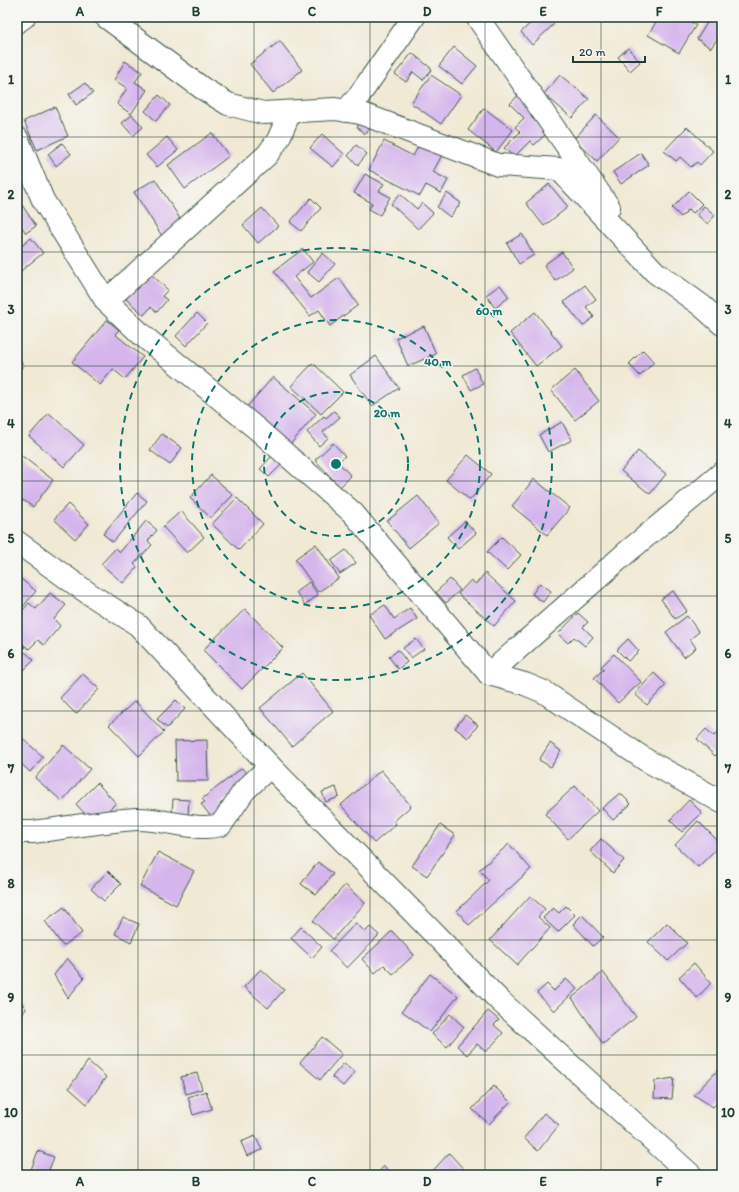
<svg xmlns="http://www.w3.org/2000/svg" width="739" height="1192" font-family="Itim,sans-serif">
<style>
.building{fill:#d4b5ec}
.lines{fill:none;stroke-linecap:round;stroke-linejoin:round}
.street-casing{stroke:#3e574c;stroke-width:24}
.street{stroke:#fff;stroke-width:22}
.grid{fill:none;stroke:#1f3d34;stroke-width:1;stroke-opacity:0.55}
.ring{fill:none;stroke:#0f766e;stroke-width:2;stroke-dasharray:7 5}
.centre{fill:#0f766e;stroke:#f6f6f2;stroke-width:2}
.ring-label{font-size:12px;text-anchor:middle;font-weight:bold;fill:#0f766e;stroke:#f6f6f2;stroke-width:3;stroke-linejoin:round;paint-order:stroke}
.neatline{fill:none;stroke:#1f3d34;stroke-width:1.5}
.grid-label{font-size:13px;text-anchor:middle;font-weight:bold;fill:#1f3d34}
</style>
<rect width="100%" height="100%" fill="#f6f6f2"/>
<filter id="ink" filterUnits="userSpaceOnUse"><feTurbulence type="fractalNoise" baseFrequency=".025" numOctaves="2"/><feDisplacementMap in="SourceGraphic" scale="8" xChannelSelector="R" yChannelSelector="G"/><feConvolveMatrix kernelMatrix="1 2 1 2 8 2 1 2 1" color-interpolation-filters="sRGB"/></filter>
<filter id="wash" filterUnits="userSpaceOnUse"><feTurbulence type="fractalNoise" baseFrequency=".012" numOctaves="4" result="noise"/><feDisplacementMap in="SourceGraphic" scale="16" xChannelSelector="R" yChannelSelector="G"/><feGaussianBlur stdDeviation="0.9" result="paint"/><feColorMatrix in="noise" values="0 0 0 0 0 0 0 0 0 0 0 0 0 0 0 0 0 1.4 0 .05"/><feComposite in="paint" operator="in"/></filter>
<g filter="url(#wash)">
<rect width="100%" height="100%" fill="#f0e9d4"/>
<g id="blocks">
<g class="building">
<path d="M537 17H547L554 24 532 45 521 32Z"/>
<path d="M659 17H689L688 20 696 25 679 53 648 35Z"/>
<path d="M710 18 722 26V31L711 48 697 39Z"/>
<path d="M280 41 302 70 273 93 250 64Z"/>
<path d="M454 47 477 66 462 84 439 66Z"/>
<path d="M628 48 640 62 630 71 618 57Z"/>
<path d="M412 53 432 69 423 80 413 72 406 82 395 74Z"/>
<path d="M125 61 142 72 135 82 147 90 131 114 117 104 127 88 114 80Z"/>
<path d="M431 75 461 95 441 124 411 103Z"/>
<path d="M560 75 589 99 572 118 544 94Z"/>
<path d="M85 83 93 93 76 105 69 94Z"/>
<path d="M520 93 538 110 531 117 547 133 534 145 530 141 514 157 504 148 520 132 515 127 524 118 510 104Z"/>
<path d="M159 95 170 105 156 121 145 111Z"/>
<path d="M55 107 68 136 37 150 24 121Z"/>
<path d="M484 108 513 130 496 152 468 130Z"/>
<path d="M132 115 143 127 133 136 122 123Z"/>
<path d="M596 115 619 137 597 161 574 139Z"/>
<path d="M364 118 373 125 365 134 357 127Z"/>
<path d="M687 127 713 151 700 165 697 162 691 167 680 157 676 161 664 151Z"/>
<path d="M212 133 229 156 185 189 168 165Z"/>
<path d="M322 134 344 154 333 167 310 148Z"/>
<path d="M167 137 178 150 157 167 146 155Z"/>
<path d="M384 141 413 156 420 143 442 155 433 172 448 180 441 193 426 185 420 196 369 170Z"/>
<path d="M62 143 71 154 56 166 48 154Z"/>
<path d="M356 145 367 154 358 165 348 156Z"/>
<path d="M641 153 649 165 621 184 613 172Z"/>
<path d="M365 174 384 184 379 191 390 197 380 215 369 209 372 203 354 193Z"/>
<path d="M155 179 182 222 162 236 134 192Z"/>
<path d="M549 184 568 207 544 226 526 203Z"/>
<path d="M689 191 702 204 693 213 689 209 681 217 672 208Z"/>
<path d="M447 193 461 203 450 217 437 207Z"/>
<path d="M400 194 417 209 422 203 433 213 418 229 391 204Z"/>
<path d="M311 198 321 208 301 231 290 222Z"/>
<path d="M22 205 36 226 26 233 17 220V208Z"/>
<path d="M704 206 715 215 708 224 697 215Z"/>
<path d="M262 208 278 226 258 243 243 225Z"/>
<path d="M522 234 534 255 519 264 507 243Z"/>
<path d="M31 238 43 253 17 274V250Z"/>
<path d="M303 249 313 262 294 277 311 298 339 278 358 305 330 326 319 310 310 316 274 271Z"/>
<path d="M562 252 573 268 555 281 544 265Z"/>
<path d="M323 253 335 264 319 282 307 272Z"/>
<path d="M150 273 168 290 162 296 167 300 157 312 151 307 144 315 126 299Z"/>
<path d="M500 285 509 297 495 308 486 295Z"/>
<path d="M585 285 596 299 586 307 594 317 583 326 564 302Z"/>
<path d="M535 312 562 346 536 366 510 333Z"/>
<path d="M197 313 207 323 186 346 176 336Z"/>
<path d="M107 320 119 330 115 334 143 357 125 379 113 369 100 385 72 362Z"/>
<path d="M424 326 436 354 408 366 396 338Z"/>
<path d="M643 350 654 362 640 376 629 364Z"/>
<path d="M376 356 399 388 372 406 350 375Z"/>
<path d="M17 358 24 365 17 373Z"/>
<path d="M313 363 343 392 321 414 291 386Z"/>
<path d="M475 368 483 384 471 390 463 375Z"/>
<path d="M575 370 599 401 575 420 551 390Z"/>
<path d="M273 377 316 414 288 447 245 409Z"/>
<path d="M334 411 340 417 323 432 328 438 319 446 307 432 324 416 326 418Z"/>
<path d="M49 413 84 445 64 467 29 436Z"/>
<path d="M562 422 572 440 548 452 539 435Z"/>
<path d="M162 434 182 448 170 465 150 450Z"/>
<path d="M333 443 345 456 338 462 351 476 340 487 315 460Z"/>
<path d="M638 451 666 474 650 494 621 471Z"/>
<path d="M17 452 53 480 33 507 23 500 21 503 17 500Z"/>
<path d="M468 455 491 474 470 500 446 480Z"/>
<path d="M272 456 281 465 269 477 260 469Z"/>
<path d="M211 475 233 495 211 518 190 498Z"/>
<path d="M534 479 570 508 547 535 512 506Z"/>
<path d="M137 493 147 501 113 542 103 534Z"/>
<path d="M418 496 439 523 409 548 387 521Z"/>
<path d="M237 498 263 524 239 550 212 524Z"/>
<path d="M68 504 89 524 75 539 54 519Z"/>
<path d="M181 511 204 537 187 553 163 527Z"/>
<path d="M146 521 157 530 148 541 152 545 134 564 137 567 123 583 101 564 116 548 120 552Z"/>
<path d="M465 521 476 533 458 549 447 537Z"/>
<path d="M502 537 521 555 507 570 487 552Z"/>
<path d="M316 544 339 578 318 592 295 559Z"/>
<path d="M346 550 356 563 340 574 331 561Z"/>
<path d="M485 573 516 601 494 626 458 594 471 580 476 584Z"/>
<path d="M17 576 36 591 22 608 17 604Z"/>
<path d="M450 579 460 590 446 603 436 592Z"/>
<path d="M309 582 318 595 305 605 296 592Z"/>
<path d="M540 583 551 591 543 602 532 594Z"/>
<path d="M673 591 687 611 675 619 661 599Z"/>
<path d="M50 593 66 605 54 619 60 626 44 645 38 640 29 649 17 639V617L29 603 36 609Z"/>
<path d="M385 605 394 619 410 608 417 619 385 639 369 615Z"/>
<path d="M245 609 283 648 242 689 203 650Z"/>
<path d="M578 613 588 622 583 627 593 637 585 646 574 637 568 643 558 634Z"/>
<path d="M687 616 699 632 690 639 696 648 684 657 666 632Z"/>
<path d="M416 639 424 649 411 658 403 648Z"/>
<path d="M628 639 639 651 628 661 617 650Z"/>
<path d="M17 640 25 647 17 657Z"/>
<path d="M398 650 407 662 398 669 389 657Z"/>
<path d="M25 652 34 660 21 673 17 670V660Z"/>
<path d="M614 654 641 682 618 703 594 678 604 669 601 667Z"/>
<path d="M302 673 333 711 292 746 260 708Z"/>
<path d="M654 673 666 685 647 705 635 694Z"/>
<path d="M83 674 99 689 76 714 60 698Z"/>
<path d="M176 700 185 709 167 728 157 719Z"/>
<path d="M135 701 164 732 139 756 109 725Z"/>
<path d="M465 715 478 725 468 738 455 728Z"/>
<path d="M722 728V748L715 756 697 739 706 729 714 736Z"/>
<path d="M18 734 43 757 30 772 17 760Z"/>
<path d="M207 740 208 781H176L175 741Z"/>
<path d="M550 743 561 751 551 767 539 760Z"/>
<path d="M63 745 90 769 62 801 35 778Z"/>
<path d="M242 768 252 780 220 804 224 810 213 819 201 804 205 802 202 799Z"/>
<path d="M381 770 411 806 394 821 396 824 374 843 341 805Z"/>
<path d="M97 783 116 803 94 824 76 804Z"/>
<path d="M575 786 598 811 568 839 545 814Z"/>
<path d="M336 787 339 797 326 802 322 792Z"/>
<path d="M620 793 631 804 613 820 602 808Z"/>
<path d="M173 799 189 800 188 815 172 814Z"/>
<path d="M689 800 702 813 682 832 670 820Z"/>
<path d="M698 821 721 844 698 867 675 845Z"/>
<path d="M440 825 455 835 427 876 412 866Z"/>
<path d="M601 839 624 860 613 873 590 851Z"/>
<path d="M509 844 531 869 469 925 457 911 489 880 479 870Z"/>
<path d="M158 852 194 871 176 905 140 886Z"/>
<path d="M318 862 333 874 316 895 301 884Z"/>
<path d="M108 871 121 884 104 901 91 889Z"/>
<path d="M345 885 365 903 333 939 313 921Z"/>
<path d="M530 896 545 909 538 917 550 928 517 965 490 940Z"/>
<path d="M566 906 575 915 558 932 543 918 553 908 559 913Z"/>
<path d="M64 907 82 933 63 946 45 921Z"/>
<path d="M582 915 603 937 593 946 573 924Z"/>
<path d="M123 917 139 924 131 942 115 934Z"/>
<path d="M356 923 365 932 370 927 379 935 347 968 329 951Z"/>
<path d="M667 923 687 943 668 961 648 942Z"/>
<path d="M301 927 322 947 312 958 291 938Z"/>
<path d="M392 931 414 955 393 974 384 965 375 973 362 959Z"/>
<path d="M67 958 84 978 68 998 54 975Z"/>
<path d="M694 963 711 983 697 998 679 977Z"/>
<path d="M261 969 284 990 268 1008 244 987Z"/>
<path d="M603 972 636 1017 603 1044 572 998Z"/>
<path d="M430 974 458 996 430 1032 402 1011Z"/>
<path d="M566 979 577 989 554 1011 537 993 547 984 554 991Z"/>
<path d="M17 995 26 1009 17 1021Z"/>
<path d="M488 1011 499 1020 494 1025 503 1033 486 1052 477 1044 467 1055 457 1046Z"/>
<path d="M450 1014 464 1027 447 1047 432 1034Z"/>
<path d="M322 1037 342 1054 320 1080 300 1063Z"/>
<path d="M88 1061 106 1077 87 1104 69 1088Z"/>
<path d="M344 1063 355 1072 343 1086 332 1077Z"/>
<path d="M717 1071 722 1075V1098L713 1107 694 1095Z"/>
<path d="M197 1073 202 1089 186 1094 181 1077Z"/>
<path d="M674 1078 672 1099 654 1098 655 1081Z"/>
<path d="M494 1086 510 1102 489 1124 472 1109Z"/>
<path d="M206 1091 212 1109 193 1115 188 1097Z"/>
<path d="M544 1113 559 1125 538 1151 524 1138Z"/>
<path d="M255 1136 262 1150 247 1156 241 1142Z"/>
<path d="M38 1151 54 1157 47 1175H29Z"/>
<path d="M449 1153 469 1175H429Z"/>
<path d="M384 1166 392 1175H376Z"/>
</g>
</g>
</g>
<g filter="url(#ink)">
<use href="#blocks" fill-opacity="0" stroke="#3e574c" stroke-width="1"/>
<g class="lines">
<defs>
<g id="street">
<path d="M106 17 202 88 228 104 263 113 335 109 360 113 498 165 559 169 655 272 702 306 722 324"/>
<path d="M477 17 609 207"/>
<path d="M17 22 24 17"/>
<path d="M346 111 358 97 414 17"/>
<path d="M17 138 43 200 106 301 142 335 257 429 353 513 489 674 525 684 544 692 646 760 722 802"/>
<path d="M106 301 267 155 278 140 290 112"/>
<path d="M17 542 88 593 138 625 270 766 499 1000 691 1175"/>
<path d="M489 674 626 553 722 473"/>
<path d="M17 832H33C67 828 102 821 136 819 165 818 194 832 221 825L244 791 270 766"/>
</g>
</defs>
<use href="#street" class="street-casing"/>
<use href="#street" class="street"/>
</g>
</g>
<path class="grid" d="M138 17V1175M254 17V1175M370 17V1175M485 17V1175M601 17V1175M17 137H722M17 252H722M17 366H722M17 481H722M17 596H722M17 711H722M17 826H722M17 940H722M17 1055H722"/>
<g class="ring">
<circle cx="336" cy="464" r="72"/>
<circle cx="336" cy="464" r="144"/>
<circle cx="336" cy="464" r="216"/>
</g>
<circle cx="336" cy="464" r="6" class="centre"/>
<g class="ring-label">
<text x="489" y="315">60 m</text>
<text x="438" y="366">40 m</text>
<text x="387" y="417">20 m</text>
</g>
<rect width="739" height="1192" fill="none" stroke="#f6f6f2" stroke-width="44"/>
<path d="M573 56v6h72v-6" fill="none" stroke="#1f3d34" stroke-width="2"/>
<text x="579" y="56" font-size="12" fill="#1f3d34" stroke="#f6f6f2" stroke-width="3" paint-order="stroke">20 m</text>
<rect x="22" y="22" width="695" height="1148" class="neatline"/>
<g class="grid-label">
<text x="80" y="16">A</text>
<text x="196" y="16">B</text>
<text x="312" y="16">C</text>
<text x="427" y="16">D</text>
<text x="543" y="16">E</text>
<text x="659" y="16">F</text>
<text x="11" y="84">1</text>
<text x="728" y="84">1</text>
<text x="11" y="199">2</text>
<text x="728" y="199">2</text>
<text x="11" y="314">3</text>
<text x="728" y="314">3</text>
<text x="11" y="428">4</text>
<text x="728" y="428">4</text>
<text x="11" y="543">5</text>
<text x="728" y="543">5</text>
<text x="11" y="658">6</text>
<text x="728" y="658">6</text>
<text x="11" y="773">7</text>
<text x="728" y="773">7</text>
<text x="11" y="888">8</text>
<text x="728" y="888">8</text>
<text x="11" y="1002">9</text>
<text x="728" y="1002">9</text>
<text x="11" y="1117">10</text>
<text x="728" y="1117">10</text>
<text x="80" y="1186">A</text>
<text x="196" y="1186">B</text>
<text x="312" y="1186">C</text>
<text x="427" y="1186">D</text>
<text x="543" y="1186">E</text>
<text x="659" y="1186">F</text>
</g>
</svg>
